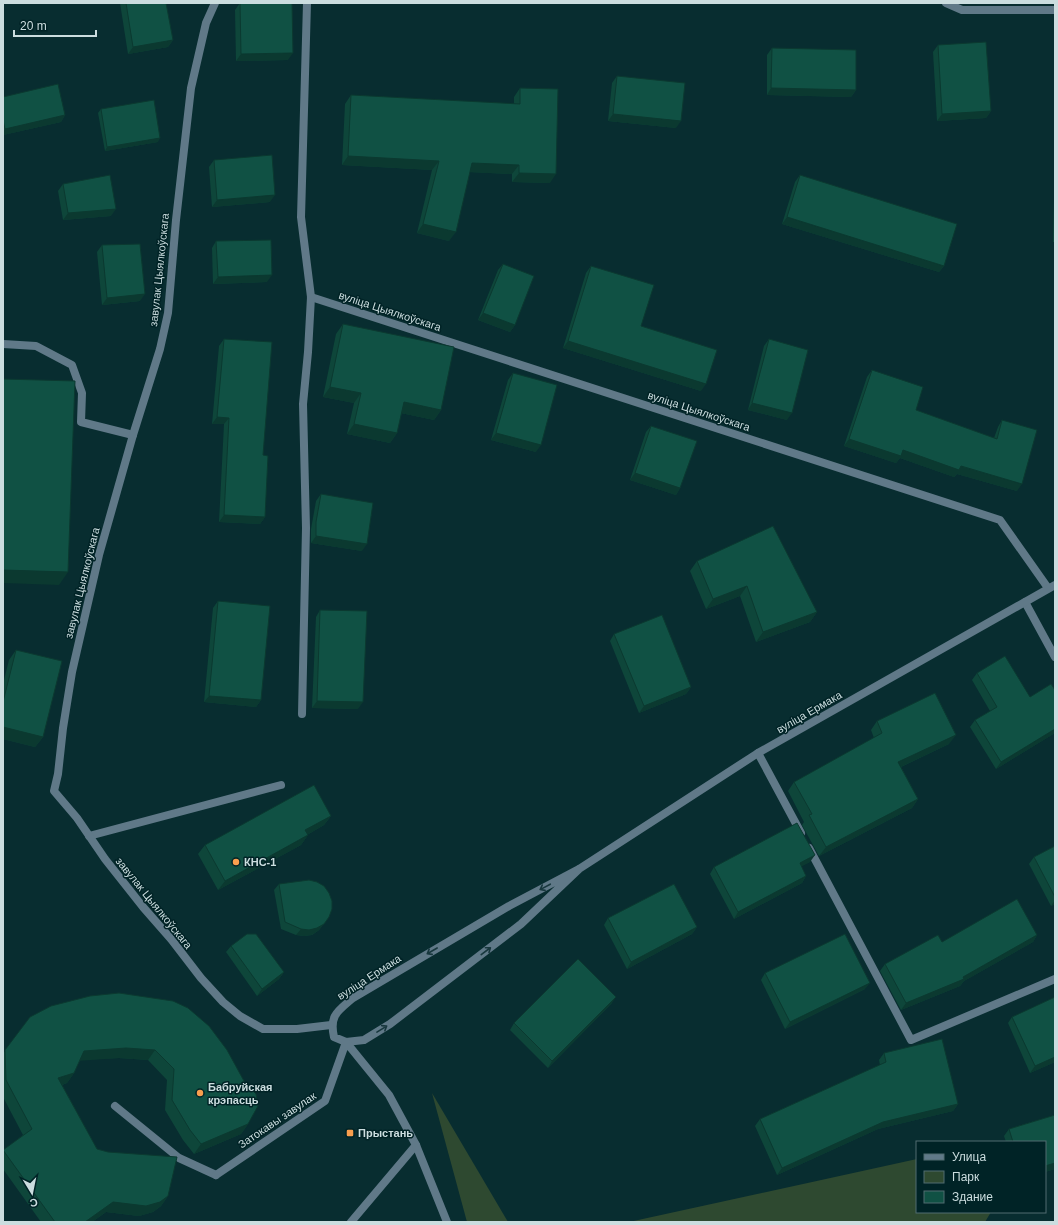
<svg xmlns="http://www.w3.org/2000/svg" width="1058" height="1225" font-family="Arial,sans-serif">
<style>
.green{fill:#2e4930}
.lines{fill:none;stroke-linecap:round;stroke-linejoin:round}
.service{stroke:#607988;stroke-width:8}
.minor{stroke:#607988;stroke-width:8}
.wall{fill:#0e463a}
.shaded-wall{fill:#0b3930}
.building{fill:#105144;stroke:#0b3930}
.oneway{stroke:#18383e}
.poi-dot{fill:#fa9f4e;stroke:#002326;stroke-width:1.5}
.labels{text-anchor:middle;stroke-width:3;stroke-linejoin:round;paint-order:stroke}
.street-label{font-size:11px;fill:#cbdddf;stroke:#002326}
.poi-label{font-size:11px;font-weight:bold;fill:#cbdddf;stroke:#002326;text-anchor:start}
</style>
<rect width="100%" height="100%" fill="#082d30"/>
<g class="green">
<path d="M432 1093 508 1222H467Z"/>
<path d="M917 1159V1212H991L985 1222H629Z"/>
</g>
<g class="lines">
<g class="service">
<path d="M3 344 36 346 72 365 82 393 81 422 133 435"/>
<path d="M1025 602 1055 657"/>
<path d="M758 753 801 833"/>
<path d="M89 836 281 785"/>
<path d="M809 848 911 1040 1055 979"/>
<path d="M115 1106 179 1158 216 1175"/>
<path d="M351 1222 416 1145"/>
</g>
<g class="minor">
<path d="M215 3 206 23 191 88 176 220 168 313 160 349 133 435 99 555 72 672 63 728 58 774 54 791 77 818 105 859 143 907 171 939 201 978 223 1002 240 1016 263 1029H297L331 1025"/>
<path d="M946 3 962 10H1055"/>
<path d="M311 297 1000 520 1048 588"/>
<path d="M302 714 306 528 303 404 308 352 311 297 301 217 307 3"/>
<path d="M579 869 521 924 390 1024 364 1040 346 1042 334 1037C329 1015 338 1011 353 998L509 906 579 869 758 753 1055 585"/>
<path d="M216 1175 325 1101 346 1042 389 1095 416 1145 447 1222"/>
</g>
</g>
<g class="wall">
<path d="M120 3H166L173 40 168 47 128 54Z"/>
<path d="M240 3 288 60 236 61 235 10Z"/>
<path d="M938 45 991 111 986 118 937 121 933 52Z"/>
<path d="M772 48 856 90 851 97 767 95V55Z"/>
<path d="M617 76 676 128 608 121 612 83Z"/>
<path d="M520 88 550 183 512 182V174L470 172 449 241 417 233 432 170 342 165 345 104 351 95 514 104V97Z"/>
<path d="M3 97 65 115 61 122 3 135Z"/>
<path d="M101 109 158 142 105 151 98 113Z"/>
<path d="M214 160 270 202 212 207 209 167Z"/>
<path d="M800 175 944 266 939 272 782 224 795 182Z"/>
<path d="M63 184 111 216 63 220 58 191Z"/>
<path d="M1055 199V242H1053L1054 200Z"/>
<path d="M216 241 267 282 213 284 212 248Z"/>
<path d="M102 245 140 301 102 305 97 252Z"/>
<path d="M503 264 515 325 510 332 478 320 498 270Z"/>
<path d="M591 266 641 326 701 391 563 348 586 273Z"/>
<path d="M343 324 441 410 434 420 401 413 397 433 390 443 347 434 354 403 323 397 336 334Z"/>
<path d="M224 339 265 517 260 524 219 522 224 424H212L219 346Z"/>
<path d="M769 339 787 420 748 410 764 346Z"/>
<path d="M872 370 916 410 994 438 998 427 1002 420 1017 491 957 474 954 477 900 458 896 463 844 446 867 377Z"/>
<path d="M513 373 536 452 491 440 508 380Z"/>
<path d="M651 426 680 488 676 495 630 480 646 432Z"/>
<path d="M321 494 362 551 311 543V529L316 501Z"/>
<path d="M697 561 817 612 810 622 756 642 740 596 706 609 690 571Z"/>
<path d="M218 601 261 700 256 707 204 702 213 608Z"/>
<path d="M320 610 358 709 312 708 316 617Z"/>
<path d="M614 634 691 687 686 694 639 713 610 641Z"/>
<path d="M16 650 43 737 35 747 3 739V684L9 660Z"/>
<path d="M977 673 1030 697 1055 690V733L996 769 970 727 975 720 990 711 972 680Z"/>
<path d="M877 721 949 744 901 767 918 799 912 808 819 856 802 825 804 822 788 791 794 782 874 738 871 730Z"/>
<path d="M331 816 324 825 307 835H308L301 845 218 890 198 854 205 845Z"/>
<path d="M1055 846V904L1051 906 1029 864 1034 857Z"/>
<path d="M810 862 801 866 806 876 802 883 734 919 710 874 714 867Z"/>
<path d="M279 884 329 917 319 930 312 935 304 936 296 935 281 929 274 890Z"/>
<path d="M608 918 697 927 692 934 627 969 604 925Z"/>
<path d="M1037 935 1033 942 964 981 960 986 901 1010 880 971 885 964 942 942Z"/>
<path d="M231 946 284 972 279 979 257 996 226 952Z"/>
<path d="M765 973 865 989 785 1029 761 980Z"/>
<path d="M90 996 248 1124 241 1134 194 1154 183 1140 165 1110 167 1080 148 1060 119 1058 80 1060 74 1073 67 1083 62 1085 97 1149 168 1196 161 1206 153 1212 139 1216 106 1212 92 1222H41L3 1169V1151L23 1135 3 1097V1054L30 1017Z"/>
<path d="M1055 997V1062L1030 1073 1008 1023 1012 1017Z"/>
<path d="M612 1003 548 1068 510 1030 514 1023Z"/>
<path d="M884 1053 958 1104 953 1111 878 1129 777 1175 755 1126 760 1119 880 1065 879 1060Z"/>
<path d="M1055 1115V1169L1045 1172V1142H1006L1004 1136 1009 1129Z"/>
</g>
<g class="shaded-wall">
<path d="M173 40 168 47 128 54 133 47Z"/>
<path d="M293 53 288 60 236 61 241 54Z"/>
<path d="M771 88 856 90 851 97 767 95Z"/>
<path d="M991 111 986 118 937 121 942 114Z"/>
<path d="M613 114 681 121 676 128 608 121Z"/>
<path d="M65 115 61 122 3 135V132L5 129Z"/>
<path d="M160 138 158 142 105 151 107 147Z"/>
<path d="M348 156 439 161 432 170 342 165Z"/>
<path d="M472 163 519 165 512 174 466 172Z"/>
<path d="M519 173 556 174 550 183 512 182Z"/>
<path d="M275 195 270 202 212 207 217 200Z"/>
<path d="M116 209 111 216 63 220 68 213Z"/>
<path d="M787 217 944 266 939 272 782 224Z"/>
<path d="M423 224 456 232 449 241 417 233Z"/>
<path d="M272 275 267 282 213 284 218 277Z"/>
<path d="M145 294 140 301 102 305 107 298Z"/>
<path d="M483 313 515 325 510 332 478 320Z"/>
<path d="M568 341 706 384 701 391 563 348Z"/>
<path d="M330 387 361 393 354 403 323 397Z"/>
<path d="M404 402 441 410 434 420 396 412Z"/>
<path d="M752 403 792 413 787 420 748 410Z"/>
<path d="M217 417 229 418 224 424H212Z"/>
<path d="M354 424 397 433 390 443 347 434Z"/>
<path d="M496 433 541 445 536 452 491 440Z"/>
<path d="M849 439 903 450 1022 484 1017 491 957 474 954 477 900 458 896 463 844 446Z"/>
<path d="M635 473 680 488 676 495 630 480Z"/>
<path d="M224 515 265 517 260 524 219 522Z"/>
<path d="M316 536 367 544 362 551 311 543Z"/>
<path d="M3 570 68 572 59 585 3 583Z"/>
<path d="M747 586 740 596 706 609 713 599Z"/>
<path d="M817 612 810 622 756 642 763 632Z"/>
<path d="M691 687 686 694 639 713 644 706Z"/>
<path d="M209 696 261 700 256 707 204 702Z"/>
<path d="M317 701 363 702 358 709 312 708Z"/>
<path d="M3 727 43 737 35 747 3 739Z"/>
<path d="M1055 729V733L996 769 1001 762Z"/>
<path d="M956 735 949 744 892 771 898 762Z"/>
<path d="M918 799 912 808 819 856 826 847Z"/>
<path d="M331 816 324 825 298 840 305 830Z"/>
<path d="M308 835 301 845 218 890 225 881Z"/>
<path d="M815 855 810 862 795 870 800 863Z"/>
<path d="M806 876 802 883 734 919 738 912Z"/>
<path d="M1055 900V904L1051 906Z"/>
<path d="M329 917 319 930 312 935 304 936 296 935 301 929Z"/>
<path d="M697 927 692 934 627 969 631 962Z"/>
<path d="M1037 935 1033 942 964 981 960 986 901 1010 906 1003 963 977Z"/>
<path d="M284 972 279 979 257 996 262 989Z"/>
<path d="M870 983 865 989 785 1029 790 1022Z"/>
<path d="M616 997 612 1003 548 1068 552 1061Z"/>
<path d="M126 1048 155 1050 148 1060 119 1058 77 1061 84 1051Z"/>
<path d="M1055 1057V1062L1030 1073 1035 1066Z"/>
<path d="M74 1073 67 1083 51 1088 58 1078Z"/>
<path d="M958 1104 953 1111 878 1129 777 1175 782 1168 883 1122Z"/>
<path d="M248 1124 241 1134 194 1154 201 1144Z"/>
<path d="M1055 1163V1169L1045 1172V1166Z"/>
<path d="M168 1196 161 1206 153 1212 139 1216 106 1212 92 1222H85L113 1202Z"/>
</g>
<g class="building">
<path d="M126 3H166L173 40 133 47Z"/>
<path d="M240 3H292L293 53 241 54Z"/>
<path d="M986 42 991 111 942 114 938 45Z"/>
<path d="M772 48 856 50V90L771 88Z"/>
<path d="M617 76 685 83 681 121 613 114Z"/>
<path d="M58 84 65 115 5 129 3 120V97Z"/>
<path d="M520 88 558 89 556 174 519 173V165L472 163 456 232 423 224 439 161 348 156 351 95 520 104Z"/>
<path d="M154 100 160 138 107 147 101 109Z"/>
<path d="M272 155 275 195 217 200 214 160Z"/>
<path d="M110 175 116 209 68 213 63 184Z"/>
<path d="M800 175 957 224 944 266 787 217Z"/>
<path d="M271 240 272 275 218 277 216 241Z"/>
<path d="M140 244 145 294 107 298 102 245Z"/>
<path d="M503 264 534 276 515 325 483 313Z"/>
<path d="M591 266 654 285 641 326 717 350 706 384 568 341Z"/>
<path d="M343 324 454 347 441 410 404 402 397 433 354 424 361 393 330 387Z"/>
<path d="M224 339 272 342 263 455 268 456 265 517 224 515 229 418 217 417Z"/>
<path d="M769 339 808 350 792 413 752 403Z"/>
<path d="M872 370 923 387 916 410 997 439 1002 420 1037 430 1022 484 961 466 959 470 903 450 901 456 849 439Z"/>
<path d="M513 373 557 385 541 445 496 433Z"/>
<path d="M3 379 75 381 68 572 3 570Z"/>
<path d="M651 426 697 441 680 488 635 473Z"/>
<path d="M321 494 373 503 367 544 316 536V522Z"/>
<path d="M773 526 817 612 763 632 747 586 713 599 697 561Z"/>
<path d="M218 601 270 606 261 700 209 696Z"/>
<path d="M320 610 367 611 363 702 317 701Z"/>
<path d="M662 615 691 687 644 706 614 634Z"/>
<path d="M16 650 62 661 43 737 3 727V702Z"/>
<path d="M1005 656 1030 697 1051 684 1055 690V729L1001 762 975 720 997 707 977 673Z"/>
<path d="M935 693 956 735 898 762 918 799 826 847 809 815 812 814 794 782 882 733 877 721Z"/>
<path d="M314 785 331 816 305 830 308 835 225 881 205 845Z"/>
<path d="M797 823 815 855 800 863 806 876 738 912 714 867Z"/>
<path d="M1055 846V897L1034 857Z"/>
<path d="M309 880 317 882 324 886 329 893 332 901V909L329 917 324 924 317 928 309 930 301 929 285 922 279 884Z"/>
<path d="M674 884 697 927 631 962 608 918Z"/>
<path d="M1017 899 1037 935 963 977 964 979 906 1003 885 964 938 935 942 942Z"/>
<path d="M247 934H256L284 972 262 989 231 946Z"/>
<path d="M845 934 870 983 790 1022 765 973Z"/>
<path d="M578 959 616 997 552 1061 514 1023Z"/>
<path d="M119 993 173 1001 188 1008 209 1026 227 1050 244 1081 256 1094 258 1106 248 1124 201 1144 190 1130 172 1100 174 1069 155 1050 126 1048 84 1051 74 1073 58 1078 97 1149 108 1152 177 1157 168 1196 160 1202 146 1206 113 1202 85 1222H55L3 1150 32 1129 6 1080 5 1050 30 1017 51 1006 90 996Z"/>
<path d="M1055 997V1057L1035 1066 1012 1017Z"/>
<path d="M942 1039 958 1104 883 1122 782 1168 760 1119 886 1062 884 1053Z"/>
<path d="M1055 1115V1163L1045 1166V1142H1013L1009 1129Z"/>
</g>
<defs><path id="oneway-shaft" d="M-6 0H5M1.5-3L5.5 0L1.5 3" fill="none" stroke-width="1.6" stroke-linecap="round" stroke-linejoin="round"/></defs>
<g class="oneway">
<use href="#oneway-shaft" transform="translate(545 887) rotate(152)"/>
<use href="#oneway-shaft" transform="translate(432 951) rotate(150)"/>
<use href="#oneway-shaft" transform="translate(486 951) rotate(-37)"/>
<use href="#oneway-shaft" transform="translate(382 1029) rotate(-32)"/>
</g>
<g class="poi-dot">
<circle cx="236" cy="862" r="4"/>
<circle cx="200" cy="1093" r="4"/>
<rect x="346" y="1129" width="8" height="8" rx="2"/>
</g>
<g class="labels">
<g class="street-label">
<text transform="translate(159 270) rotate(-84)" y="4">завулак Цыялкоўскага</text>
<text transform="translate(390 311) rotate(18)" y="4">вуліца Цыялкоўскага</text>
<text transform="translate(699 411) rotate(18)" y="4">вуліца Цыялкоўскага</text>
<text transform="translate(82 583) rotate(-76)" y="4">завулак Цыялкоўскага</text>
<text transform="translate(809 712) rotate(-30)" y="4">вуліца Ермака</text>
<text transform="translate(154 903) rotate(51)" y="4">завулак Цыялкоўскага</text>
<text transform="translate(369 977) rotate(-33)" y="4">вуліца Ермака</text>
<text transform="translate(277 1120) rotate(-34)" y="4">Затокавы завулак</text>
</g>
<g class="poi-label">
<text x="244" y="866">КНС-1</text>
<text x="208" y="1091">Бабруйская<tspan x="208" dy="13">крэпасць</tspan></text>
<text x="358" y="1137">Прыстань</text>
</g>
</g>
<rect width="1058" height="1225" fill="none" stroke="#cbdddf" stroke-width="8"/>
<rect x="916" y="1141" width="130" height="72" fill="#002326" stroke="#516d70"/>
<rect x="924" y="1154" width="20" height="6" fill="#607988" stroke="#516d70"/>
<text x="952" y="1161" font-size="12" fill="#cbdddf">Улица</text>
<rect x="924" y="1171" width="20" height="12" fill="#2e4930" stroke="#516d70"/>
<text x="952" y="1181" font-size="12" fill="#cbdddf">Парк</text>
<rect x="924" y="1191" width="20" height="12" fill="#105144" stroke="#516d70"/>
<text x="952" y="1201" font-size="12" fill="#cbdddf">Здание</text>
<g transform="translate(32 1193) rotate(170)" stroke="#002326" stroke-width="3" paint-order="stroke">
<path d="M0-3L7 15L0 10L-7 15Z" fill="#cbdddf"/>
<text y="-6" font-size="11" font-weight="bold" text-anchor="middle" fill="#cbdddf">С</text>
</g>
<path d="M14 30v6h82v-6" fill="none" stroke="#cbdddf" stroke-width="2"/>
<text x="20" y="30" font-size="12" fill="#cbdddf" stroke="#002326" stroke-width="3" paint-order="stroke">20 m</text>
</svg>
